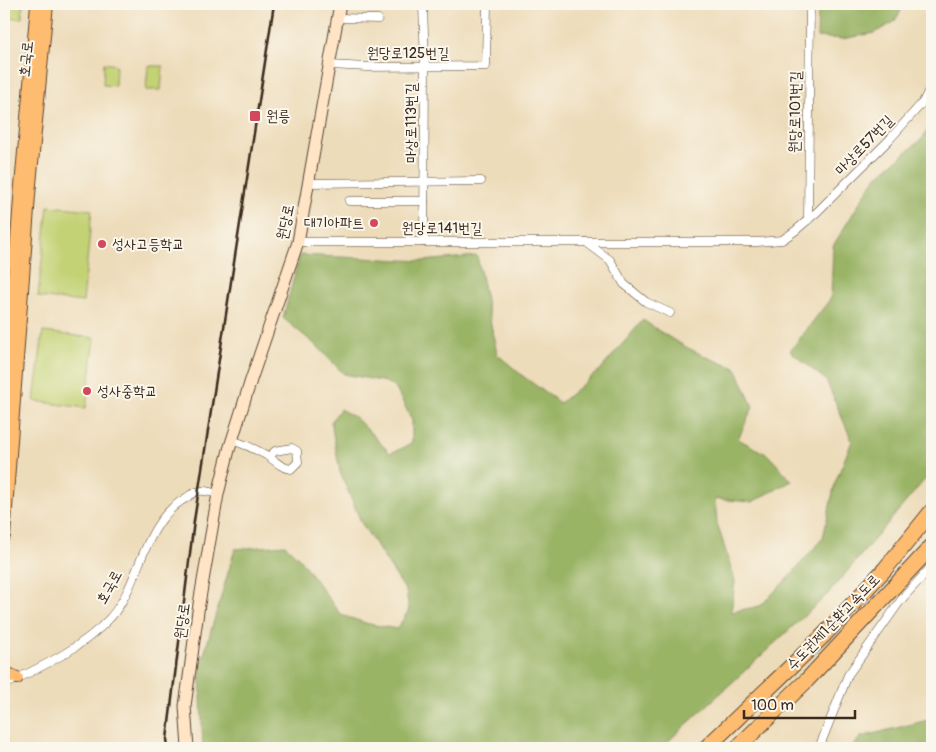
<svg xmlns="http://www.w3.org/2000/svg" width="936" height="752" font-family="Pangolin,'Poor Story',sans-serif">
<style>
.green{fill:#c3d274;stroke:#7f7e49}
.forest{fill:#9ab466;stroke:#6a6f42}
.lines{fill:none;stroke-linecap:round;stroke-linejoin:round}
.minor-casing{stroke:#564535;stroke-width:9}
.secondary-casing{stroke:#564535;stroke-width:13}
.primary-casing{stroke:#564535;stroke-width:14}
.motorway-casing{stroke:#564535;stroke-width:17}
.minor{stroke:#fff;stroke-width:8}
.secondary{stroke:#ffe4c6;stroke-width:11}
.primary{stroke:#febc70;stroke-width:12}
.motorway{stroke:#febc70;stroke-width:15}
.rail{stroke:#3b2a1e;stroke-width:2.5}
.poi-dot{fill:#d1495b;stroke:#fbf7ec;stroke-width:2}
.labels{text-anchor:middle;stroke-width:4;stroke-linejoin:round;paint-order:stroke}
.street-label{font-size:15px;fill:#3b2a1e;stroke:#fbf7ec}
.poi-label{font-size:15px;fill:#3b2a1e;stroke:#fbf7ec;text-anchor:start}
</style>
<rect width="100%" height="100%" fill="#fbf7ec"/>
<filter id="ink" filterUnits="userSpaceOnUse"><feTurbulence type="fractalNoise" baseFrequency=".02" numOctaves="2"/><feDisplacementMap in="SourceGraphic" scale="10" xChannelSelector="R" yChannelSelector="G"/><feConvolveMatrix kernelMatrix="1 2 1 2 8 2 1 2 1" color-interpolation-filters="sRGB"/></filter>
<filter id="wash" filterUnits="userSpaceOnUse"><feTurbulence type="fractalNoise" baseFrequency=".0096" numOctaves="4" result="noise"/><feDisplacementMap in="SourceGraphic" scale="20" xChannelSelector="R" yChannelSelector="G"/><feGaussianBlur stdDeviation="1.12" result="paint"/><feColorMatrix in="noise" values="0 0 0 0 0 0 0 0 0 0 0 0 0 0 0 0 0 1.4 0 .05"/><feComposite in="paint" operator="in"/></filter>
<g filter="url(#wash)">
<rect width="100%" height="100%" fill="#eddcba"/>
<g class="green">
<path d="M4 4H23L22 18H4Z"/>
<path d="M104 63 116 65 115 86 103 85Z"/>
<path d="M148 66H163L161 90H146Z"/>
<path d="M48 206 92 210 83 302 38 297Z"/>
<path d="M43 332 95 338 86 408 34 401Z"/>
</g>
<g class="forest">
<path d="M818 4H905L894 22 874 33 842 39 817 37Z"/>
<path d="M932 123V471L828 594 661 748H203L200 668 235 549 285 545 299 558 341 615 369 624 397 629 409 610 406 591 362 524 340 472 331 422 340 409 356 418 390 453 403 448 412 442V420L396 389 386 382 344 374 317 346 283 318 300 255 423 261 477 256 497 354 524 377 560 403 601 369 643 320C674 342 700 356 736 368L753 407 738 439 768 455 792 481 752 502 715 499 717 523 735 581 731 612 760 606 789 577 823 538 835 483 852 441 826 380 790 351 831 298 833 246 875 178 922 139Z"/>
<path d="M932 719V748H851L861 737Z"/>
</g>
</g>
<g filter="url(#ink)">
<g class="lines">
<defs>
<g id="minor">
<path d="M423 4 425 66 424 242"/>
<path d="M339 18 378 19"/>
<path d="M330 65 367 67 486 66 487 4"/>
<path d="M309 183 481 181"/>
<path d="M349 201H424"/>
<path d="M808 220 810 4"/>
<path d="M298 242H757L782 240 795 231 817 212 889 140 923 102 932 84"/>
<path d="M586 242 610 260 624 284 646 302 670 313"/>
<path d="M232 440C244 444 255 449 266 455 276 461 279 467 291 469L298 462 297 451 292 448 275 451 269 457"/>
<path d="M4 685C41 667 81 649 110 618 142 582 141 523 186 498 190 495 195 492 200 491 205 490 213 493 218 494"/>
<path d="M819 748 848 675 901 600 932 566"/>
</g>
<path id="secondary" d="M188 748 185 706 199 604 218 494 229 450 251 380 298 242 340 4"/>
<g id="primary">
<path d="M4 410 21 186 37 4"/>
<path d="M4 536 29 195 47 4"/>
<path d="M4 672 17 678"/>
</g>
<g id="motorway">
<path d="M706 748 824 635 885 569 932 511"/>
<path d="M737 748 807 680 932 546"/>
</g>
</defs>
<use href="#minor" class="minor-casing"/>
<use href="#secondary" class="secondary-casing"/>
<use href="#primary" class="primary-casing"/>
<use href="#motorway" class="motorway-casing"/>
<use href="#minor" class="minor"/>
<use href="#secondary" class="secondary"/>
<use href="#primary" class="primary"/>
<use href="#motorway" class="motorway"/>
<path class="rail" d="M168 748 167 739 194 521 274 4"/>
</g>
</g>
<g class="poi-dot">
<rect x="249" y="110" width="12" height="12" rx="2.5"/>
<circle cx="374" cy="223" r="5"/>
<circle cx="102" cy="244" r="5"/>
<circle cx="87" cy="391" r="5"/>
</g>
<g class="labels">
<g class="street-label">
<text x="408" y="58">원당로125번길</text>
<text transform="translate(26 59) rotate(-84)" y="5">호국로</text>
<text transform="translate(795 112) rotate(-89)" y="5">원당로101번길</text>
<text transform="translate(411 123) rotate(-90)" y="5">마상로113번길</text>
<text transform="translate(864 145) rotate(-46)" y="5">마상로57번길</text>
<text transform="translate(285 222) rotate(-78)" y="5">원당로</text>
<text x="442" y="233">원당로141번길</text>
<text transform="translate(109 587) rotate(-61)" y="5">호국로</text>
<text transform="translate(182 621) rotate(-82)" y="5">원당로</text>
<text transform="translate(833 622) rotate(-46)" y="5">수도권제1순환고속도로</text>
</g>
<g class="poi-label">
<text x="266" y="121">원릉</text>
<text x="364" y="228" text-anchor="end">대기아파트</text>
<text x="112" y="249">성사고등학교</text>
<text x="97" y="396">성사중학교</text>
</g>
</g>
<rect width="936" height="752" fill="none" stroke="#fbf7ec" stroke-width="20"/>
<path d="M744 710v8h111v-8" fill="none" stroke="#3b2a1e" stroke-width="2.5"/>
<text x="751" y="710" font-size="15" fill="#3b2a1e" stroke="#fbf7ec" stroke-width="4" paint-order="stroke">100 m</text>
</svg>
